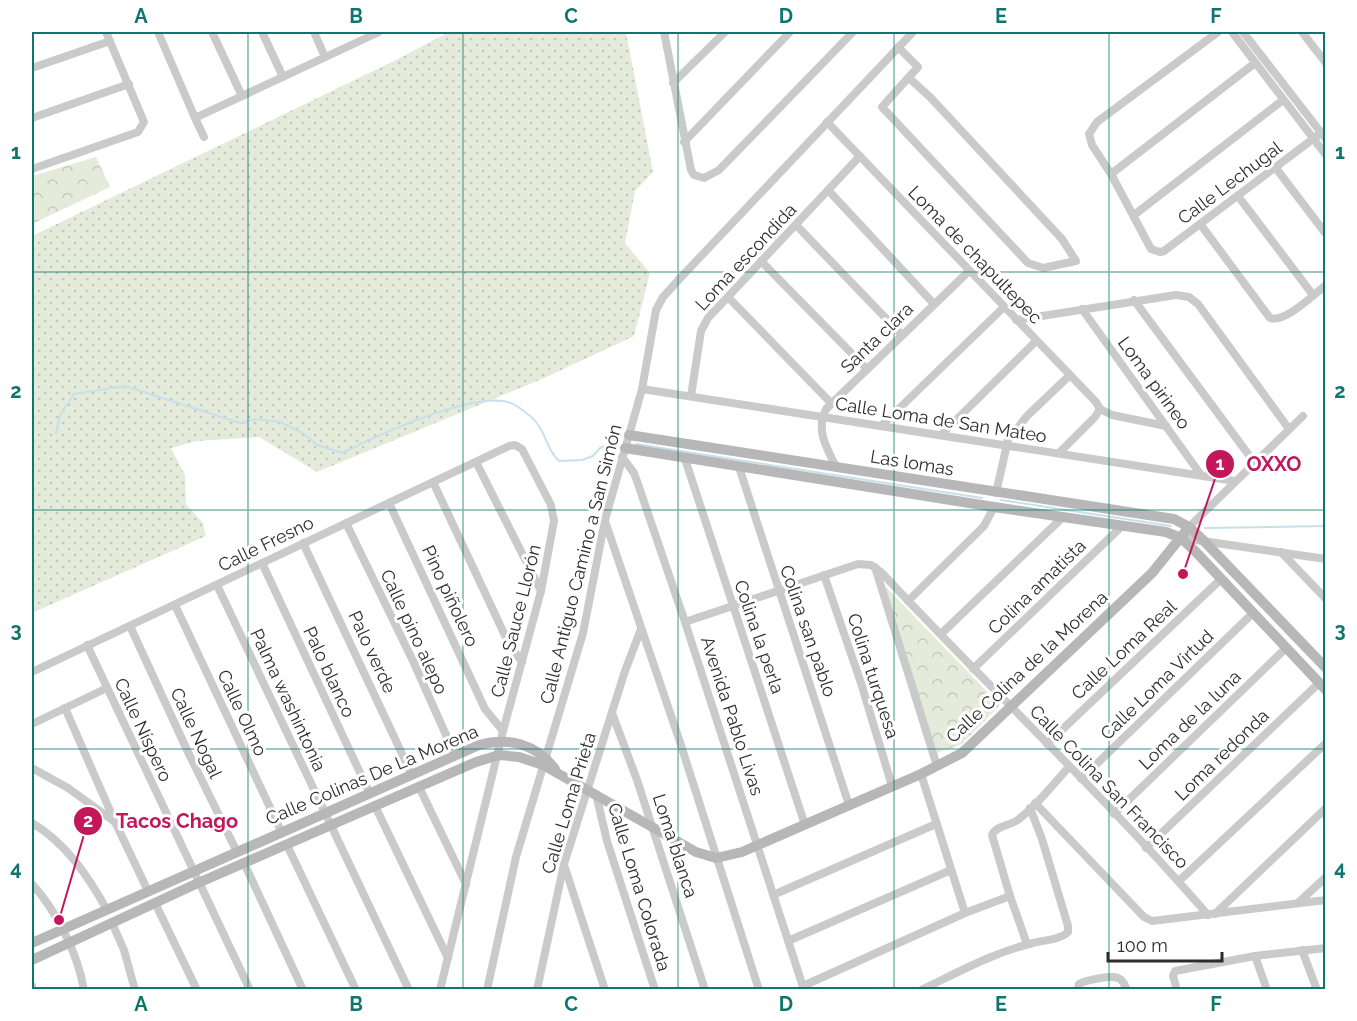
<svg xmlns="http://www.w3.org/2000/svg" width="1357" height="1021" font-family="Raleway,sans-serif">
<style>
.grass{fill:url(#grass-dots)}
.forest{fill:url(#forest-crowns)}
.lines{fill:none;stroke-linecap:round;stroke-linejoin:round}
.stream{stroke:#c7e0eb;stroke-width:2}
.street{stroke:#cacaca;stroke-width:8}
.secondary{stroke:#b7b7b7;stroke-width:10}
.grid{fill:none;stroke:#0f766e;stroke-width:1.5;stroke-opacity:0.55}
.labels{text-anchor:middle;stroke-width:6;stroke-linejoin:round;paint-order:stroke}
.street-label{font-size:18px;fill:#2d2d2d;stroke:#fff}
.leader{fill:none;stroke:#c2185b;stroke-width:2}
.callout-dot{fill:#c2185b;stroke:#fff;stroke-width:2}
.mark-label{font-size:18px;text-anchor:middle;font-weight:bold;fill:#fff}
.callout-label{font-size:20px;text-anchor:middle;font-weight:bold;fill:#c2185b;stroke:#fff;stroke-width:6;stroke-linejoin:round;paint-order:stroke}
.neatline{fill:none;stroke:#0f766e;stroke-width:2}
.grid-label{font-size:20px;text-anchor:middle;font-weight:bold;fill:#0f766e}
</style>
<defs>
<pattern id="grass-dots" width="8" height="8" patternUnits="userSpaceOnUse" patternTransform="scale(1.5)"><rect width="8" height="8" fill="#e5ebdb"/><path d="M2 2h.1M6 6h.1" fill="none" stroke="#c5cabc" stroke-width="1.8" stroke-linecap="round"/></pattern>
<pattern id="forest-crowns" width="20" height="18" patternUnits="userSpaceOnUse" patternTransform="scale(1.5)"><rect width="20" height="18" fill="#e5ebdb"/><path d="M2 6a3 3 0 1 1 6 0M12 15a3 3 0 1 1 6 0" fill="none" stroke="#c5cabc"/></pattern>
</defs>
<rect width="100%" height="100%" fill="#fff"/>
<path class="grass" d="M449 32H626L653 172 635 191 625 243 650 273 634 336 542 379 317 472 259 437 197 441 171 448 185 475 186 504 202 522 206 536 32 613V236L398 59Z"/>
<g class="forest">
<path d="M96 157 110 187 32 224V176Z"/>
<path d="M883 584 1000 705 962 744 937 753Z"/>
</g>
<g class="lines">
<g class="stream">
<path d="M56 433 60 415 74 394 125 386 240 423 255 419 280 422 303 433 317 445 342 453C374 437 484 385 515 405 523 410 534 418 539 426 547 438 548 451 559 461L582 460 593 456 600 448 616 442"/>
<path d="M636 444 982 498"/>
<path d="M1001 500 1171 526"/>
<path d="M1205 528 1326 526"/>
</g>
<g class="street">
<path d="M158 32 195 118 379 32"/>
<path d="M212 32 242 96"/>
<path d="M262 32 283 77"/>
<path d="M314 32 325 57"/>
<path d="M664 32 691 170 694 175 704 178 719 170 853 32"/>
<path d="M1218 32 1097 122 1089 134 1092 145 1111 174 1151 249 1160 252 1164 251 1321 133"/>
<path d="M1232 32 1326 155"/>
<path d="M1243 32 1326 139"/>
<path d="M1302 32 1326 63"/>
<path d="M898 47 918 67 882 107 1028 263 1043 268 1076 261 1062 239 930 97 909 78"/>
<path d="M32 68 110 41"/>
<path d="M673 83 725 32"/>
<path d="M32 118 129 84"/>
<path d="M195 118 204 137"/>
<path d="M827 122 1096 402 1100 409"/>
<path d="M684 142 790 32"/>
<path d="M1275 167 1326 234"/>
<path d="M32 169 138 132 144 122 106 32"/>
<path d="M1111 174 1255 63"/>
<path d="M828 190 934 304"/>
<path d="M1238 196 1313 295"/>
<path d="M1134 215 1283 100"/>
<path d="M796 225 902 335"/>
<path d="M1201 225 1270 318C1285 323 1313 295 1326 285"/>
<path d="M761 261 867 369"/>
<path d="M728 297 831 403"/>
<path d="M1134 300 1254 462"/>
<path d="M1082 309 1201 475"/>
<path d="M1016 320 1176 295 1189 297 1198 304 1289 429"/>
<path d="M642 389 1235 481"/>
<path d="M691 396 701 331 708 318 860 156"/>
<path d="M1100 409 1112 415 1166 426"/>
<path d="M881 426 1004 307"/>
<path d="M941 435 1036 341"/>
<path d="M1059 453 1095 417 1100 409"/>
<path d="M622 457 634 473 638 484 685 622 804 990"/>
<path d="M685 459 805 825"/>
<path d="M476 462 541 591"/>
<path d="M739 467 849 805"/>
<path d="M836 467C827 448 815 430 826 409L969 271"/>
<path d="M433 482 509 644 522 662"/>
<path d="M996 493 1008 440 1027 416 1070 375"/>
<path d="M389 503 485 709 503 731"/>
<path d="M605 521 679 739 759 990"/>
<path d="M346 523 413 661 455 755"/>
<path d="M1189 527 1303 416"/>
<path d="M1182 538 1326 559"/>
<path d="M303 543 412 775"/>
<path d="M1281 552 1326 599"/>
<path d="M262 563 370 794"/>
<path d="M875 567 937 766"/>
<path d="M824 575 861 683 892 786"/>
<path d="M217 585 409 990"/>
<path d="M908 601 984 526 994 507"/>
<path d="M175 605 282 833"/>
<path d="M685 622 858 564 871 565 882 573C989 688 1105 796 1208 915"/>
<path d="M130 626 187 750 237 852"/>
<path d="M941 634 1063 517"/>
<path d="M87 645 250 990"/>
<path d="M973 669 1122 526"/>
<path d="M32 672 509 446 515 445 522 449 551 505 554 521 541 591 503 731 440 990"/>
<path d="M65 708 115 822 148 891"/>
<path d="M612 713 637 780 705 990"/>
<path d="M32 724 107 688"/>
<path d="M1047 744 1221 579"/>
<path d="M32 768 68 788 115 822"/>
<path d="M921 774 965 913"/>
<path d="M1081 779 1253 613"/>
<path d="M419 787 466 884"/>
<path d="M596 794 607 841 655 990"/>
<path d="M1035 803 1144 917 1152 921 1326 900"/>
<path d="M375 806 448 958"/>
<path d="M1114 814 1286 648"/>
<path d="M32 823C66 843 88 876 107 910"/>
<path d="M287 845 356 990"/>
<path d="M1146 848 1319 683"/>
<path d="M244 863 303 990"/>
<path d="M564 865 605 990"/>
<path d="M1179 881 1326 743"/>
<path d="M32 884C56 910 78 954 84 990"/>
<path d="M773 895 936 824"/>
<path d="M155 903 197 990"/>
<path d="M1298 903 1326 877"/>
<path d="M1215 914 1326 808"/>
<path d="M112 923 124 950 135 990"/>
<path d="M788 941 951 870"/>
<path d="M1027 944 1010 896 992 835C996 825 1011 826 1019 819 1038 805 1053 784 1069 767"/>
<path d="M1302 950 1317 990"/>
<path d="M1255 956 1267 990"/>
<path d="M32 986V990"/>
<path d="M803 986 965 913 1010 896"/>
<path d="M487 990 516 857 583 633 605 520 642 389 656 310 663 297 684 274 913 32"/>
<path d="M537 990 564 864 625 671 641 629"/>
<path d="M921 990C957 973 994 952 1033 943 1044 940 1060 940 1068 932V926L1042 839 1030 808"/>
<path d="M1078 990 1079 984C1086 980 1111 975 1118 978 1123 980 1125 985 1127 990"/>
<path d="M1177 990 1173 976 1175 971 1255 956 1326 948"/>
</g>
<g class="secondary">
<path d="M629 435 1174 519 1189 527 1203 540 1326 668"/>
<path d="M625 448 994 507 1166 532 1181 538 1195 551 1326 690"/>
<path d="M32 943 479 745C509 737 536 744 555 769"/>
<path d="M32 960 198 883 476 762 499 755 519 757 543 765 696 852 716 858 742 852 921 774 962 753 1152 573 1189 527"/>
</g>
</g>
<path class="grid" d="M248 32V990M463 32V990M678 32V990M894 32V990M1109 32V990M32 272H1326M32 510H1326M32 749H1326"/>
<g class="labels">
<g class="street-label">
<text transform="translate(1230 183) rotate(-37)" y="6">Calle Lechugal</text>
<text transform="translate(975 255) rotate(46)" y="6">Loma de chapultepec</text>
<text transform="translate(746 257) rotate(-47)" y="6">Loma escondida</text>
<text transform="translate(877 338) rotate(-44)" y="6">Santa clara</text>
<text transform="translate(1154 383) rotate(54)" y="6">Loma pirineo</text>
<text transform="translate(941 420) rotate(9)" y="6">Calle Loma de San Mateo</text>
<text transform="translate(912 463) rotate(9)" y="6">Las lomas</text>
<text transform="translate(266 544) rotate(-26)" y="6">Calle Fresno</text>
<text transform="translate(581 564) rotate(-76)" y="6">Calle Antiguo Camino a San Simón</text>
<text transform="translate(1037 587) rotate(-44)" y="6">Colina amatista</text>
<text transform="translate(450 596) rotate(65)" y="6">Pino piñolero</text>
<text transform="translate(516 621) rotate(-76)" y="6">Calle Sauce Llorón</text>
<text transform="translate(808 631) rotate(71)" y="6">Colina san pablo</text>
<text transform="translate(414 632) rotate(65)" y="6">Calle pino alepo</text>
<text transform="translate(759 637) rotate(71)" y="6">Colina la perla</text>
<text transform="translate(1124 650) rotate(-43)" y="6">Calle Loma Real</text>
<text transform="translate(372 652) rotate(65)" y="6">Palo verde</text>
<text transform="translate(1027 667) rotate(-43)" y="6">Calle Colina de la Morena</text>
<text transform="translate(329 672) rotate(65)" y="6">Palo blanco</text>
<text transform="translate(873 676) rotate(72)" y="6">Colina turquesa</text>
<text transform="translate(1157 685) rotate(-44)" y="6">Calle Loma Virtud</text>
<text transform="translate(288 700) rotate(65)" y="6">Palma washintonia</text>
<text transform="translate(242 713) rotate(65)" y="6">Calle Olmo</text>
<text transform="translate(732 716) rotate(72)" y="6">Avenida Pablo Livas</text>
<text transform="translate(1190 720) rotate(-44)" y="6">Loma de la luna</text>
<text transform="translate(143 730) rotate(65)" y="6">Calle Níspero</text>
<text transform="translate(196 733) rotate(65)" y="6">Calle Nogal</text>
<text transform="translate(1222 755) rotate(-44)" y="6">Loma redonda</text>
<text transform="translate(372 775) rotate(-23)" y="6">Calle Colinas De La Morena</text>
<text transform="translate(1109 787) rotate(46)" y="6">Calle Colina San Francisco</text>
<text transform="translate(569 803) rotate(-73)" y="6">Calle Loma Prieta</text>
<text transform="translate(675 846) rotate(72)" y="6">Loma blanca</text>
<text transform="translate(639 887) rotate(73)" y="6">Calle Loma Colorada</text>
</g>
</g>
<path class="leader" d="M1183 574L1220 464M59 920L88 821"/>
<g class="callout-dot">
<circle cx="1183" cy="574" r="6"/>
<circle cx="59" cy="920" r="6"/>
<circle cx="1220" cy="464" r="15"/>
<circle cx="88" cy="821" r="15"/>
</g>
<g class="mark-label">
<text x="1220" y="470">1</text>
<text x="88" y="827">2</text>
</g>
<g class="callout-label">
<text x="1274" y="471">OXXO</text>
<text x="177" y="828">Tacos Chago</text>
</g>
<rect width="1357" height="1021" fill="none" stroke="#ffffff" stroke-width="66"/>
<path d="M1108 952v9h114v-9" fill="none" stroke="#2d2d2d" stroke-width="3"/>
<text x="1117" y="952" font-size="18" fill="#2d2d2d" stroke="#ffffff" stroke-width="4.5" paint-order="stroke">100 m</text>
<rect x="33" y="33" width="1291" height="955" class="neatline"/>
<g class="grid-label">
<text x="141" y="23">A</text>
<text x="356" y="23">B</text>
<text x="571" y="23">C</text>
<text x="786" y="23">D</text>
<text x="1001" y="23">E</text>
<text x="1216" y="23">F</text>
<text x="16" y="159">1</text>
<text x="1340" y="159">1</text>
<text x="16" y="398">2</text>
<text x="1340" y="398">2</text>
<text x="16" y="637">3</text>
<text x="1340" y="637">3</text>
<text x="16" y="875">4</text>
<text x="1340" y="875">4</text>
<text x="141" y="1011">A</text>
<text x="356" y="1011">B</text>
<text x="571" y="1011">C</text>
<text x="786" y="1011">D</text>
<text x="1001" y="1011">E</text>
<text x="1216" y="1011">F</text>
</g>
</svg>
